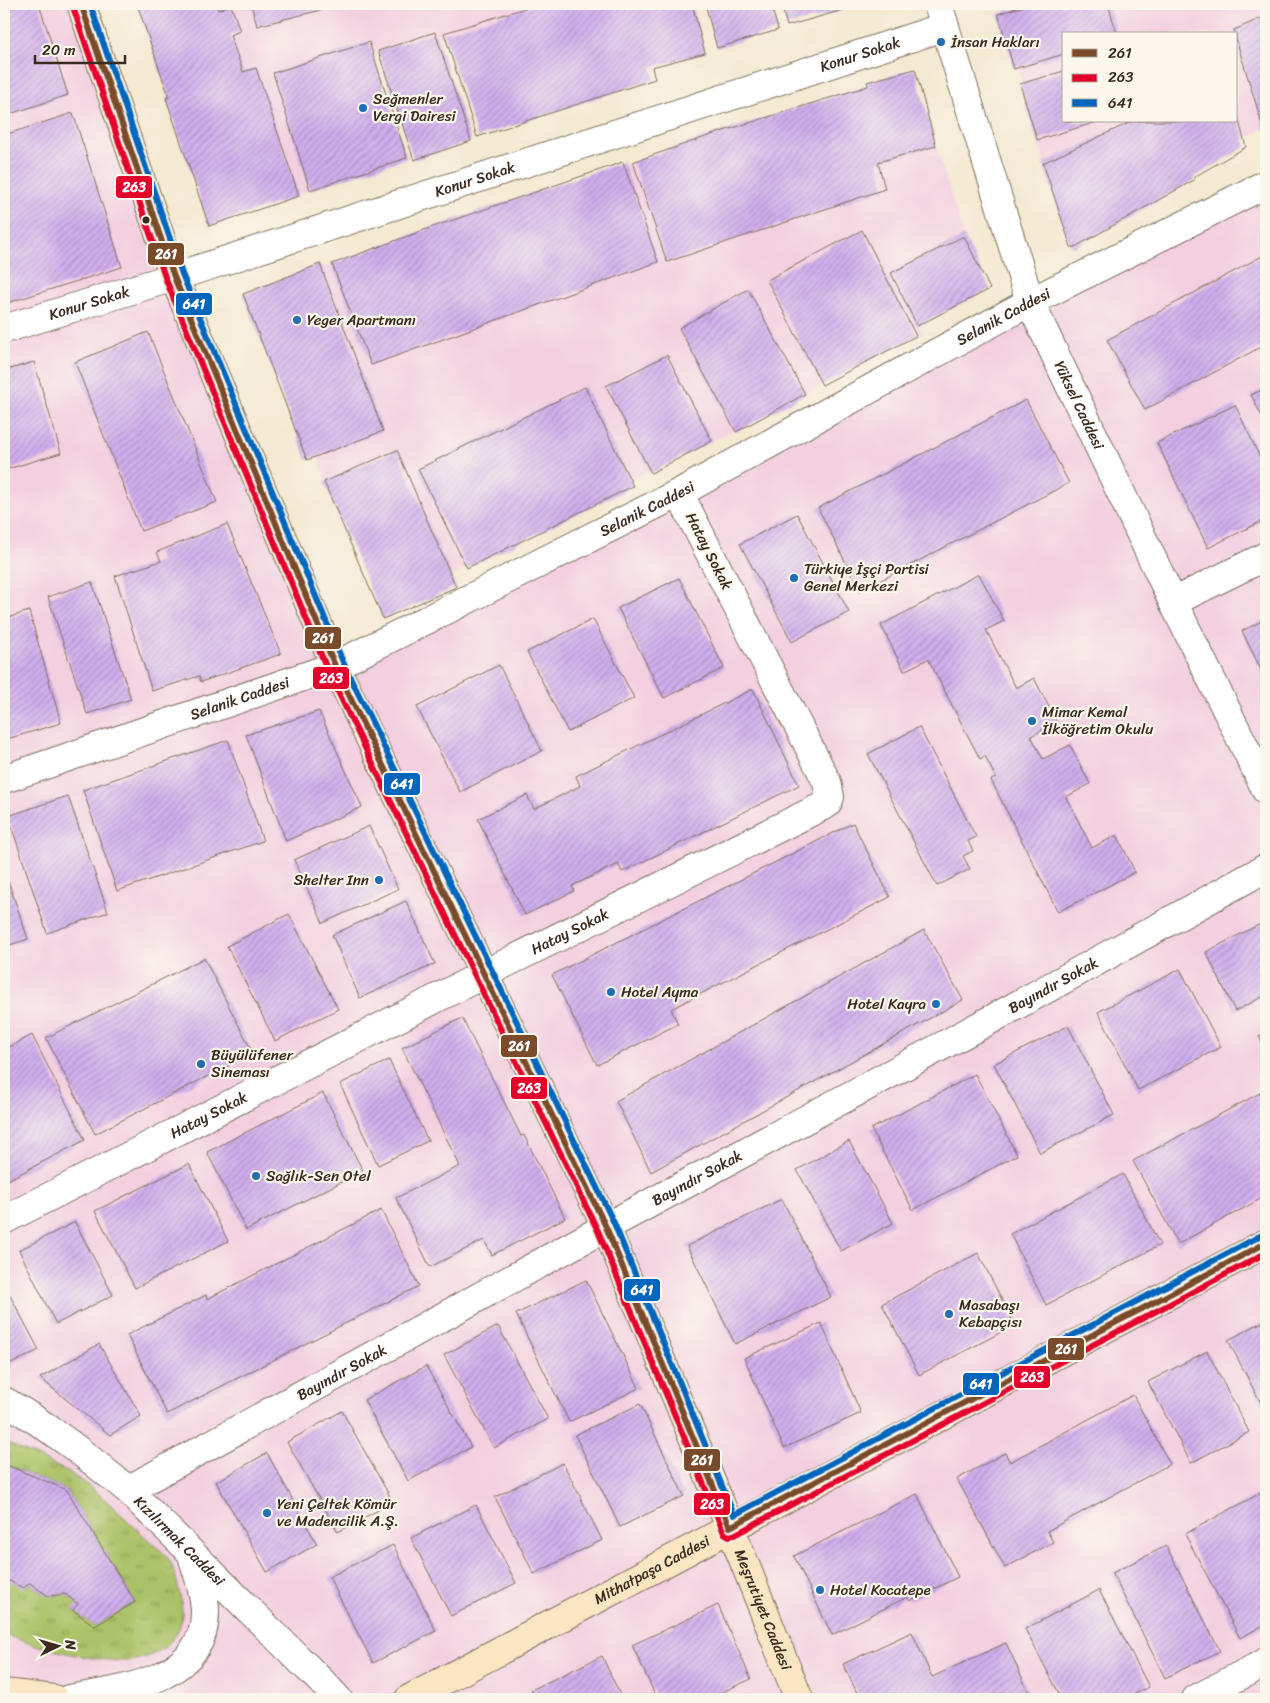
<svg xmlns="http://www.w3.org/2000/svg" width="1270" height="1703" font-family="Sriracha,sans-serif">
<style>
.built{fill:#f3cfe0}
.grass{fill:url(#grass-tufts);stroke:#737643}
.building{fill:url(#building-hatch)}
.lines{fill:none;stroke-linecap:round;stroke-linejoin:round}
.street-casing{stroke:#7c6d5d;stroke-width:30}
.secondary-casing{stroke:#7c6d5d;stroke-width:30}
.street{stroke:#fff;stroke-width:28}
.secondary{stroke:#fbe6c4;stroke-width:28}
.bus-1-casing{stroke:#fbf7ec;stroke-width:10}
.bus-2-casing{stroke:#fbf7ec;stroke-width:10}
.bus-3-casing{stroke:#fbf7ec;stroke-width:10}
.bus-1{stroke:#7a4b2a;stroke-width:6}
.bus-2{stroke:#e4002b;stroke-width:6}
.bus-3{stroke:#0065bd;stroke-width:6}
.poi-dot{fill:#1f6fb2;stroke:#fbf7ec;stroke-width:2}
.bus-dot{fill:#3b2a1e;stroke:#fbf7ec;stroke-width:2}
.labels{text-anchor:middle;stroke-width:4.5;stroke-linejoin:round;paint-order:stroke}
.poi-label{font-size:15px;fill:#3b2a1e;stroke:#fbf7ec;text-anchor:start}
.street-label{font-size:15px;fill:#3b2a1e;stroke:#fbf7ec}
.line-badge{stroke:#fbf7ec;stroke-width:2}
.badge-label{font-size:14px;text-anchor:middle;font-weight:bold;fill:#fff}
</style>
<defs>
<pattern id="grass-tufts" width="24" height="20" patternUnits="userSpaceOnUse" patternTransform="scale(1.25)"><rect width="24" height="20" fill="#abc368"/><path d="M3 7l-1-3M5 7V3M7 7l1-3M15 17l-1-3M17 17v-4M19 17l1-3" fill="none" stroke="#8c9f55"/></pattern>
<pattern id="building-hatch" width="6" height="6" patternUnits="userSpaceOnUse" patternTransform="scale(1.25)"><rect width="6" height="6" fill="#d1afee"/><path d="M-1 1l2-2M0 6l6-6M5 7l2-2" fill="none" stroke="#ab8fc0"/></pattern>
</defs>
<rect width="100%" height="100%" fill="#fbf7ec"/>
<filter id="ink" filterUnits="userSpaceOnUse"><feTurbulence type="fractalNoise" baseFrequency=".02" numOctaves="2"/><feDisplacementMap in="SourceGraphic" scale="10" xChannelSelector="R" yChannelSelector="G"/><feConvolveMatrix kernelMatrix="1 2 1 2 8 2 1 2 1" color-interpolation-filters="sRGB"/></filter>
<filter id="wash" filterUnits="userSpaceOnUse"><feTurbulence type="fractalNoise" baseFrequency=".0096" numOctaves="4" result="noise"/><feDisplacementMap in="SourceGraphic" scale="20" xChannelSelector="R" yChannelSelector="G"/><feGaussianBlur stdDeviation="1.12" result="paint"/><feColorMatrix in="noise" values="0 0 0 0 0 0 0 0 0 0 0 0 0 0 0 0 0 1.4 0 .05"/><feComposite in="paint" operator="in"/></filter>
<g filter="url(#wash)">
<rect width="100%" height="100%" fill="#f4e9d1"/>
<g class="built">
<path d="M4 4H81L335 666 1266 184V1699H4Z"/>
<path d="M216 4H251L257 26 347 4H538L436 36 435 32 373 52 369 42 273 73 310 190 299 194 256 68 243 72 230 35 231 5 218 10Z"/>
<path d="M1108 4H1266V16L1234 30 1235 34H1117Z"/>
<path d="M1236 39 1263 129 1244 140 1236 113Z"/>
<path d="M1064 54V71L1023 83 1018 68Z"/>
<path d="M1098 121H1133L1044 162 1037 140Z"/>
<path d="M936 146 964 236 891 273 923 333 916 336 861 230 767 280 821 385 805 394 747 290 679 328 735 429 712 441 666 355 606 386 650 470 631 480 585 387 419 469 467 568 451 576 327 481 317 456 383 430 321 268 633 162 667 261 885 189 878 162Z"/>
</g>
<path class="grass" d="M4 1442C30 1454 58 1465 82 1481 103 1496 122 1516 142 1534 149 1541 164 1551 169 1560 175 1568 183 1605 182 1615 180 1643 152 1660 126 1661 92 1661 35 1647 4 1634V1578L23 1587 30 1583 48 1596 65 1594 78 1604 73 1610 95 1626 135 1602 67 1490 4 1464Z"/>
<g id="blocks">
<g class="building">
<path d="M4 4H39L68 95 4 116Z"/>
<path d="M137 4H216L218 10 231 5 240 31 230 35 243 72 256 68 299 196 209 226 166 98 169 97Z"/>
<path d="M251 4H345L257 26Z"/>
<path d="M538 4H692L705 53 652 67 655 79 477 137 444 33Z"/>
<path d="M705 4H771L778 30 717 48Z"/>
<path d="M781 4H864L787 26Z"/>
<path d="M1030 4H1108L1117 34H1064V54L1014 69 998 14Z"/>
<path d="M1266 16V129L1264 130 1236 39V34H1235L1234 30Z"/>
<path d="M435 32 471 141 414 160 378 51Z"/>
<path d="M369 42 407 158 310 190 273 73Z"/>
<path d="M915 69 936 146 878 162 885 189 667 262 633 162 720 132 868 86 867 82Z"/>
<path d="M1064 71V121L1097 122 1037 140 1020 84Z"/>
<path d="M73 113 122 267 4 304V135Z"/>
<path d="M1237 114 1246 147 1194 177V180L1075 247H1071L1043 163 1133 121H1236Z"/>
<path d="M623 162 658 262 371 365 332 264 424 230Z"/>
<path d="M862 230 916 336 822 385 767 280Z"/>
<path d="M964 236 990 289 917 326 891 273Z"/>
<path d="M1266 254V344L1145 410 1107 340Z"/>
<path d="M320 264 383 431 307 460 243 294Z"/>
<path d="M748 289 805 394 736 432 679 328Z"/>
<path d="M148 332 217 502 141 531 75 362Z"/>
<path d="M667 355 712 441 651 473 606 386Z"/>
<path d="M34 362 61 453 4 470V371Z"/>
<path d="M585 387 633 486 467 568 418 469Z"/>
<path d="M1266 388V424L1251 395Z"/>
<path d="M1026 400 1069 483 860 591 818 508Z"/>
<path d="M1235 405 1266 470V519L1208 548 1157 443Z"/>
<path d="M397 450 456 587 383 619 324 482Z"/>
<path d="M797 514 849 612 792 642 740 544Z"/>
<path d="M227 524 281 654 201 682 199 676 152 691 115 576 161 561 157 552Z"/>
<path d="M979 574 1004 621 986 630 1016 688 1034 678 1057 723 1031 736 1043 759 1070 745 1090 784 1066 797 1092 848 1117 835 1135 872 1058 912 991 780 996 778 985 756 980 759 928 659 904 671 881 625Z"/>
<path d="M679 578 724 668 664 698 618 608Z"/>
<path d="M92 582 131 699 87 714 48 597Z"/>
<path d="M29 611 61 723 4 740V619Z"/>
<path d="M593 619 634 698 568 732 527 652Z"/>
<path d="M1266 619V680L1242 631Z"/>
<path d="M499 665 542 751 460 792 417 707Z"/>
<path d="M753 689 799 785 622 872 618 864 572 886 574 891 525 915 478 819 527 795 534 809 580 786 576 776Z"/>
<path d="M319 711 362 807 286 841 246 735Z"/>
<path d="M919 727 976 837 968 841 973 851 963 856 970 869 937 886 868 754Z"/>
<path d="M228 740 263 841 117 891 83 790Z"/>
<path d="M68 796 108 912 47 933 8 816Z"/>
<path d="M853 823 890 897 671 1009 678 1024 597 1065 552 975Z"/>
<path d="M369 826 398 889 323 923 294 860Z"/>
<path d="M4 869 28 939 4 947Z"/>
<path d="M406 901 435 964 360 998 332 935Z"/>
<path d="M289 914 338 1009 275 1041 227 946Z"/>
<path d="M1266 921V995L1235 1011 1206 952Z"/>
<path d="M924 930 963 1000 651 1172 616 1101Z"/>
<path d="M204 958 253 1053 95 1134 46 1038Z"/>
<path d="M1180 969 1221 1047 1138 1090 1098 1012Z"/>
<path d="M462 1018 521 1136 524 1135 565 1218 492 1255 484 1240 430 1267 396 1198 460 1166 402 1048Z"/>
<path d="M1068 1026 1114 1115 1040 1153 994 1064Z"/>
<path d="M1266 1032V1052L1259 1036Z"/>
<path d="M32 1035 85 1140 4 1182V1050Z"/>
<path d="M389 1060 428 1141 378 1165 340 1084Z"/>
<path d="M975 1074 1017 1155 913 1210 871 1129Z"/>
<path d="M323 1093 363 1171 246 1230 207 1152Z"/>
<path d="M1260 1093 1266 1105V1196L1178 1244 1133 1161Z"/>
<path d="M849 1141 893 1223 841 1251 797 1170Z"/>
<path d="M189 1164 228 1241 135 1288 95 1211Z"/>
<path d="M1123 1174 1160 1245 1046 1305 1010 1234Z"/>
<path d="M782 1199 831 1297 735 1344 687 1246Z"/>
<path d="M381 1210 419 1286 167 1414 127 1335 206 1295 207 1299Z"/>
<path d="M75 1222 113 1295 56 1324 19 1250Z"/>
<path d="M978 1253 1015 1325 919 1375 882 1304Z"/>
<path d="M586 1280 639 1388 569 1422 516 1314Z"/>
<path d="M4 1284 39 1350 13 1363 4 1359Z"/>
<path d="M1266 1320V1413L1228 1340Z"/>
<path d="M821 1323 861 1413 784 1448 744 1358Z"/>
<path d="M498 1326 548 1419 494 1448 444 1355Z"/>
<path d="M99 1344 141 1416 110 1435 40 1378Z"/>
<path d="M1207 1351 1249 1432 1191 1463 1148 1382Z"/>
<path d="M426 1366 471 1447 408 1481 364 1400Z"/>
<path d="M1133 1395 1170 1464 1047 1531 1053 1542 1005 1568 957 1479 1005 1453 1010 1462Z"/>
<path d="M640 1404 684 1496 620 1527 575 1435Z"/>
<path d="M342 1411 393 1502 338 1532 287 1442Z"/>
<path d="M267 1453 317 1544 267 1572 216 1482Z"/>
<path d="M563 1463 602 1540 534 1574 495 1497Z"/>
<path d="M4 1464 67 1490 135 1602 95 1626 73 1610 78 1604 65 1594 48 1596 30 1583 23 1588 4 1578Z"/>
<path d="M1266 1490V1624L1240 1638 1185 1534Z"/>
<path d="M917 1494 958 1577 910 1601 907 1597 832 1635 794 1556Z"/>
<path d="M476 1505 516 1583 451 1616 411 1538Z"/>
<path d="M393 1545 436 1631 373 1663 329 1577Z"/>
<path d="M1166 1546 1220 1651 1165 1678 1112 1573Z"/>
<path d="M1099 1590 1149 1687 1125 1699H1062L1025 1629Z"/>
<path d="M718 1605 751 1679 707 1699H657L632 1645Z"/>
<path d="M912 1632 932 1677 1006 1643 1032 1699H860L843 1664Z"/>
<path d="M602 1656 622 1699H536L531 1690Z"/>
</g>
</g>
</g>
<g filter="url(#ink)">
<use href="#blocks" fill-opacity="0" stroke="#7c6d5d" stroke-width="1"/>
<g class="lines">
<defs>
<g id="street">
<path id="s1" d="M938 4 1030 302 1173 602 1266 790"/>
<path id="s2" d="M4 329 174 277 944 27"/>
<path d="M1173 602 1266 556"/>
<path id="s3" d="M4 779 335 666 679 493 1030 302 1266 184"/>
<path id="s4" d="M4 1220 484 974 827 804 830 797 827 782 679 493"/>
<path id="s5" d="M4 1401C48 1425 89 1458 128 1490L323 1683 338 1699"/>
<path id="s6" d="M128 1490 606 1227 992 1019 1266 868"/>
<path d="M69 1699C120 1690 206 1681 205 1611 205 1592 197 1573 192 1555"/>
<path d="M1196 1699 1266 1662"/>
</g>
<g id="secondary">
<path id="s7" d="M81 4 174 277 335 666 606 1227 730 1527 799 1699"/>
<path d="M4 1693 54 1699"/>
<path id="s8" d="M409 1699 1266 1243"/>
</g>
</defs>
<use href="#street" class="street-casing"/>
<use href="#secondary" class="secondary-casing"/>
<use href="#street" class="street"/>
<use href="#secondary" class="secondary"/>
<defs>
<path id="bus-1" d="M81 4 174 277 335 666 606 1227 730 1527 1266 1243"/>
<path id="bus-2" d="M73 7 166 280 327 669 598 1231 724 1533 729 1536 734 1535 1266 1253"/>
<path id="bus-3" d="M90 4 182 274 343 662 614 1223 734 1515 1262 1235"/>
</defs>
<use href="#bus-1" class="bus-1-casing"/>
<use href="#bus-2" class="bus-2-casing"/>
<use href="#bus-3" class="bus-3-casing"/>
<use href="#bus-1" class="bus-1"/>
<use href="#bus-2" class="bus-2"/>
<use href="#bus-3" class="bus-3"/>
</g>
</g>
<g class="poi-dot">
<circle cx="941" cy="42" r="5"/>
<circle cx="363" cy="108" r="5"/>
<circle cx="297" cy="320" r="5"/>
<circle cx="794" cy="578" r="5"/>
<circle cx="1032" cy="721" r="5"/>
<circle cx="379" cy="880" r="5"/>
<circle cx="611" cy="992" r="5"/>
<circle cx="936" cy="1004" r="5"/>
<circle cx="201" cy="1064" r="5"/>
<circle cx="256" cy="1176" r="5"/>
<circle cx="949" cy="1314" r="5"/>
<circle cx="267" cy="1513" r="5"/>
<circle cx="820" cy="1590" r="5"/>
</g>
<circle class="bus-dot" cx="146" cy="220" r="4.5"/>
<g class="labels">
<g class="poi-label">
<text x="951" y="47">İnsan Hakları</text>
<text x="373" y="104">Seğmenler<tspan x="373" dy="17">Vergi Dairesi</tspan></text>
<text x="307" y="325">Yeger Apartmanı</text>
<text x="804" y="574">Türkiye İşçi Partisi<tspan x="804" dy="17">Genel Merkezi</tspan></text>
<text x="1042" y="717">Mimar Kemal<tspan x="1042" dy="17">İlköğretim Okulu</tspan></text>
<text x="369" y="885" text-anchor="end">Shelter Inn</text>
<text x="621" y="997">Hotel Ayma</text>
<text x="926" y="1009" text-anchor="end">Hotel Kayra</text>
<text x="211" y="1060">Büyülüfener<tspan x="211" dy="17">Sineması</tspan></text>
<text x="266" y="1181">Sağlık-Sen Otel</text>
<text x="959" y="1310">Masabaşı<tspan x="959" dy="17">Kebapçısı</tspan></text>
<text x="277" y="1509">Yeni Çeltek Kömür<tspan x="277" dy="17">ve Madencilik A.Ş.</tspan></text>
<text x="830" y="1595">Hotel Kocatepe</text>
</g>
<g class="street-label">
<text dy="5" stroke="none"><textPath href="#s2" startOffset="899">Konur Sokak</textPath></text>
<text dy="5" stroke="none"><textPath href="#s2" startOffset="494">Konur Sokak</textPath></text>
<text dy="5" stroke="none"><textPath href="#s2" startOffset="89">Konur Sokak</textPath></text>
<text dy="5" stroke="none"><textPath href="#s3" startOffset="1104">Selanik Caddesi</textPath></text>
<text dy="5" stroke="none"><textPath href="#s1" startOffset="426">Yüksel Caddesi</textPath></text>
<text dy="5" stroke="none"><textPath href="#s3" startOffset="699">Selanik Caddesi</textPath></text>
<text transform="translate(709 551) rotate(63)" y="5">Hatay Sokak</text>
<text dy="5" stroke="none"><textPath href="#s3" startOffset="249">Selanik Caddesi</textPath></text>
<text dy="5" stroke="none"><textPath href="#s4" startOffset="635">Hatay Sokak</textPath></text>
<text dy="5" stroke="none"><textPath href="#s6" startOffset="1054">Bayındır Sokak</textPath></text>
<text dy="5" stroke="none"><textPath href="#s4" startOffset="230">Hatay Sokak</textPath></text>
<text dy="5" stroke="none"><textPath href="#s6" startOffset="649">Bayındır Sokak</textPath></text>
<text dy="5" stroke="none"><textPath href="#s6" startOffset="244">Bayındır Sokak</textPath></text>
<text dy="5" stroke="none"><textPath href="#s5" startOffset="225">Kızılırmak Caddesi</textPath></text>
<text dy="5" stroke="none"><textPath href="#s8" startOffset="275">Mithatpaşa Caddesi</textPath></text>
<text dy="5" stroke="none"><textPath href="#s7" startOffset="1746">Meşrutiyet Caddesi</textPath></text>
</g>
</g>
<g class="line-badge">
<rect x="115" y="175" width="38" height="24" rx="5" fill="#e4002b"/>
<rect x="147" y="242" width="38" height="24" rx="5" fill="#7a4b2a"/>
<rect x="175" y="292" width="38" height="24" rx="5" fill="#0065bd"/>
<rect x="304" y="626" width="38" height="24" rx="5" fill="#7a4b2a"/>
<rect x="312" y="666" width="38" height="24" rx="5" fill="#e4002b"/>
<rect x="383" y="772" width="38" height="24" rx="5" fill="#0065bd"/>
<rect x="500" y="1034" width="38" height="24" rx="5" fill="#7a4b2a"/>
<rect x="510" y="1076" width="38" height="24" rx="5" fill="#e4002b"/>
<rect x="623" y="1278" width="38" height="24" rx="5" fill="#0065bd"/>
<rect x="1047" y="1337" width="38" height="24" rx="5" fill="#7a4b2a"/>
<rect x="1013" y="1365" width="38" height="24" rx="5" fill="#e4002b"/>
<rect x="962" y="1372" width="38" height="24" rx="5" fill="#0065bd"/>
<rect x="683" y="1448" width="38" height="24" rx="5" fill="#7a4b2a"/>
<rect x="693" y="1492" width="38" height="24" rx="5" fill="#e4002b"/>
</g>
<g class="badge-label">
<text x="134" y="192">263</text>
<text x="166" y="259">261</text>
<text x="194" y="309">641</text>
<text x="323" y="643">261</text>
<text x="331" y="683">263</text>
<text x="402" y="789">641</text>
<text x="519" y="1051">261</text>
<text x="529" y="1093">263</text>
<text x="642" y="1295">641</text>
<text x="1066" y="1354">261</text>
<text x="1032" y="1382">263</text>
<text x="981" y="1389">641</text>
<text x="702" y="1465">261</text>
<text x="712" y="1509">263</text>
</g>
<rect width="1270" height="1703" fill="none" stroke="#fbf7ec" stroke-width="20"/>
<rect x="1062" y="32" width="175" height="90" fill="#fbf7ec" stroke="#aea59a"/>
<rect x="1072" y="49" width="25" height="8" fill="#7a4b2a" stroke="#aea59a"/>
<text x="1108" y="58" font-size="15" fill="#3b2a1e">261</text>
<rect x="1072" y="74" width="25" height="8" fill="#e4002b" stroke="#aea59a"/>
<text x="1108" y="82" font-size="15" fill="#3b2a1e">263</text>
<rect x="1072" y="99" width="25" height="8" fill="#0065bd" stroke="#aea59a"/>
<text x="1108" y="108" font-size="15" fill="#3b2a1e">641</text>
<g transform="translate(58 1646) rotate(85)" stroke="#fbf7ec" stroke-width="4" paint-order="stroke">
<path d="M0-4L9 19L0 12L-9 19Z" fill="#3b2a1e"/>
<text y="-8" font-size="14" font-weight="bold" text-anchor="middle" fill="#3b2a1e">N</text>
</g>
<path d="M35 55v8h90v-8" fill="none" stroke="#3b2a1e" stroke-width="2.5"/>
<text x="42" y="55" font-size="15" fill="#3b2a1e" stroke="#fbf7ec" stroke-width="4" paint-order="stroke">20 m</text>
</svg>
